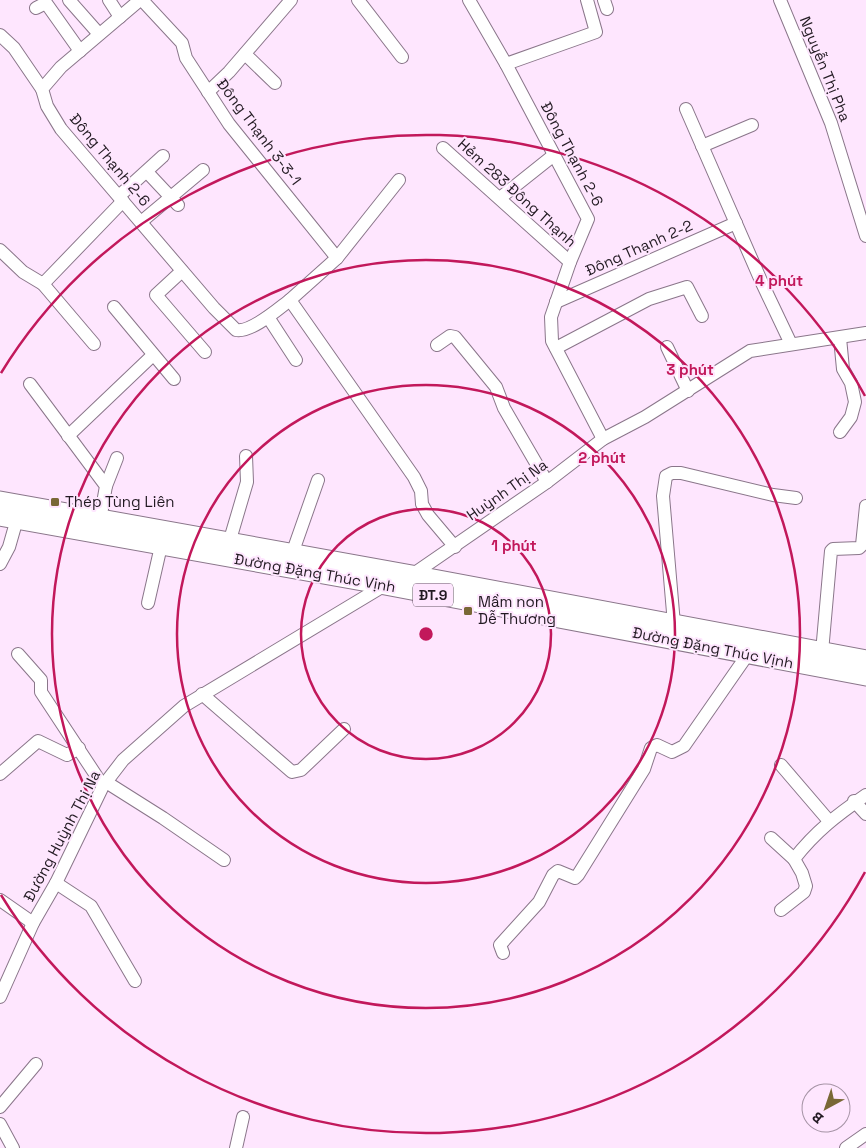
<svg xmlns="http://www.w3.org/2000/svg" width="866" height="1148" font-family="'Space Grotesk',sans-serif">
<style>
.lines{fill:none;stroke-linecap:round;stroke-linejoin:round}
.street-casing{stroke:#8a768a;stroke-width:14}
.primary-casing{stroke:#8a768a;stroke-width:21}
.street{stroke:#fff;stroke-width:12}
.primary{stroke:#fff;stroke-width:19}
.ring{fill:none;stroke:#c2185b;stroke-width:2.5}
.poi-dot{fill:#796836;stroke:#fee6fe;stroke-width:2}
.labels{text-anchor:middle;stroke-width:4;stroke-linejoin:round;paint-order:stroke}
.shield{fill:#fee6fe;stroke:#645764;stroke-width:1}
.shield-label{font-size:14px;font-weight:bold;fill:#221a22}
.street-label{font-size:15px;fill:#221a22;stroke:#fee6fe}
.poi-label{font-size:15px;fill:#221a22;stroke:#fee6fe;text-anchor:start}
.centre{fill:#c2185b;stroke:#fee6fe;stroke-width:2.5}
.ring-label{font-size:15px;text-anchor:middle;font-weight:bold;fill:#c2185b;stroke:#fee6fe;stroke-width:4;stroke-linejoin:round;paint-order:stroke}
</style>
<rect width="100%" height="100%" fill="#fee6fe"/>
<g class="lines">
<defs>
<g id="street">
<path d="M69 0 99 34"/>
<path d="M109 0 120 17"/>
<path d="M140 0 61 67 42 89 47 106 61 129 214 308 236 330C251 333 278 309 290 300"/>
<path d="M142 0 182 43 186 58 229 124 337 258"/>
<path d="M358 0 402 57"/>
<path d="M469 0 506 64 588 219 570 262 551 317 552 341 603 439"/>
<path d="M604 0 607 9"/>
<path d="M780 0 831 123 866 236"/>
<path d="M36 8 46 3 80 51"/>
<path d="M0 35 14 48 42 89"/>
<path d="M245 54 275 83"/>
<path d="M506 64 596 32 587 0"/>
<path d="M208 92 229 72 291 0"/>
<path d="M686 109 762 283 791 344"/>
<path d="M702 146 752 125"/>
<path d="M443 148 570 262"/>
<path d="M147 172 178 205"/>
<path d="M399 180 337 258 290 300 414 477 421 491 422 504 428 515 455 547"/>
<path d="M119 196 163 156"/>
<path d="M500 198 554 155"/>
<path d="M141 222 203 170"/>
<path d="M0 250 23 272 43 284 123 201"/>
<path d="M182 271 156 295 205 352"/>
<path d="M43 284 94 344"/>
<path d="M556 302 736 223"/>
<path d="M114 307 174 379"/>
<path d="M268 317 296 360"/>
<path d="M840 338 843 369 851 383 855 402 851 417 840 432"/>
<path d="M437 345 450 336 455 337 496 387 504 408 547 482"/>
<path d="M667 347 688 391"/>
<path d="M556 348 649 299 687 287 702 316"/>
<path d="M30 384 106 486 100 520"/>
<path d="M68 436 153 355"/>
<path d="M106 486 117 458"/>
<path d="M229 543 247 482 246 456"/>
<path d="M292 554 318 480"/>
<path d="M0 564 9 547 17 519"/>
<path d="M412 575 547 482 603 439 645 417 750 351 866 333"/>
<path d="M148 603 161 546"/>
<path d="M674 624 663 496 666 476 672 473H681L773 495 796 498"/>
<path d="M822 652 831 551 833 549 859 548 862 545 866 506"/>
<path d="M18 654 41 680V692L103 786"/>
<path d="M202 694 292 772 301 770 344 729"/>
<path d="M781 765 829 821"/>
<path d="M0 774 38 741 67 755 79 748"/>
<path d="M106 782 163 818 224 860"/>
<path d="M854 801 866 814"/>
<path d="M771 838 794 859"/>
<path d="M56 883 91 906 135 981"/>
<path d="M0 900 33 923"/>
<path d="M781 910 804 892 806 886 802 873 794 859C816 831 837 815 866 795"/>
<path d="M503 953 500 945 539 902 553 875 558 871 575 878 578 875 644 769 651 748 657 745 672 752 684 746 748 654"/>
<path d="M0 997 33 923 56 883 103 786 123 760 184 706 385 585"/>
<path d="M0 1107 36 1064"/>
<path d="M0 1124 13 1148"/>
<path d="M236 1148 243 1117"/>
<path d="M846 1148 866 1134"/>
</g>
<g id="primary">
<path d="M0 501 412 575 866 660"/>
<path d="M0 516 385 585 866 676"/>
</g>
</defs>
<use href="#street" class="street-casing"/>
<use href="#primary" class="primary-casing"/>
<use href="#street" class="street"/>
<use href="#primary" class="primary"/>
</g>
<g class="ring">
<circle cx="426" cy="634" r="125"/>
<circle cx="426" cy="634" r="249"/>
<circle cx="426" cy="634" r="374"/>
<path d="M865 872A499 499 0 0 1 1 895M1 373A499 499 0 0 1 865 396"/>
</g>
<g class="poi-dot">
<rect x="50" y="497" width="10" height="10" rx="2.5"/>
<rect x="463" y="606" width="10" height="10" rx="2.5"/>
</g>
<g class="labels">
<rect class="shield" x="413" y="583.5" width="40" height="23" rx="4"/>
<g class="shield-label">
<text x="433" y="600">ĐT.9</text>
</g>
<g class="street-label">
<text transform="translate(825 69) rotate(68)" y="5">Nguyễn Thị Pha</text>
<text transform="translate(259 132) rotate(53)" y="5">Đông Thạnh 3-3-1</text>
<text transform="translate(572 154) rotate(62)" y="5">Đông Thạnh 2-6</text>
<text transform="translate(110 160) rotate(50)" y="5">Đông Thạnh 2-6</text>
<text transform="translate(517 193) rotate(42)" y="5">Hẻm 283 Đông Thạnh</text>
<text transform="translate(639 248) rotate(-24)" y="5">Đông Thạnh 2-2</text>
<text transform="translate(507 490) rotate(-35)" y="5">Huỳnh Thị Na</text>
<text transform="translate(315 573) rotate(10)" y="5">Đường Đặng Thúc Vịnh</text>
<text transform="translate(713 648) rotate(11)" y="5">Đường Đặng Thúc Vịnh</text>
<text transform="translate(62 836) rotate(-62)" y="5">Đường Huỳnh Thị Na</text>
</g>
<g class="poi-label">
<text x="65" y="507">Thép Tùng Liên</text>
<text x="478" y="607">Mầm non<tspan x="478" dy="17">Dễ Thương</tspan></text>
</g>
</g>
<circle cx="426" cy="634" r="8" class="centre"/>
<g class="ring-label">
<text x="779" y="286">4 phút</text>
<text x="690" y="375">3 phút</text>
<text x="602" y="463">2 phút</text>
<text x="514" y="551">1 phút</text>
</g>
<g transform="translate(826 1108) rotate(220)"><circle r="24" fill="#fee6fe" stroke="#a694a6"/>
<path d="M0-4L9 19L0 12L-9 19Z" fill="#796836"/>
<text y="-8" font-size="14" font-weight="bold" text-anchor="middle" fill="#221a22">B</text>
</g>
</svg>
